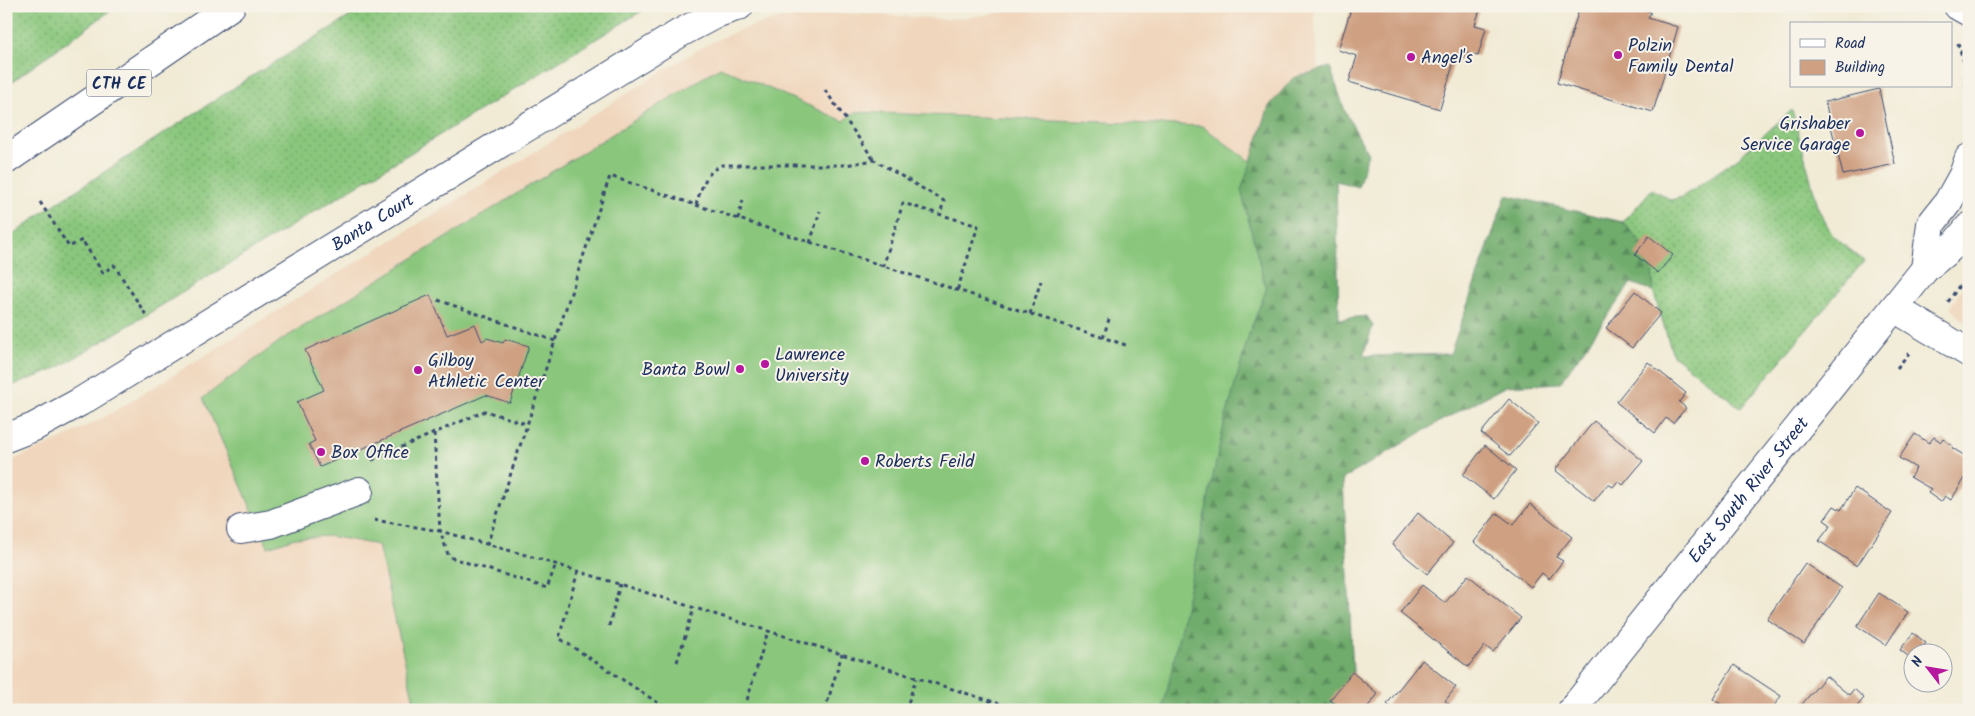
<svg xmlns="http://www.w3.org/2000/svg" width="1975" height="716" font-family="Kalam,sans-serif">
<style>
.built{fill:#f0d6bc}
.grass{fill:url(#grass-dots);stroke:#527b6e}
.forest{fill:url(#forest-firs);stroke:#456e65}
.pitch{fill:#8ac77d;stroke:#527b6e}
.building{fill:#cfa082}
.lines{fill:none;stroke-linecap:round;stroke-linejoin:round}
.minor-casing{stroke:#3b4b70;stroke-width:30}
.major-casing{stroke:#3b4b70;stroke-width:30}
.path{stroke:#3b4b70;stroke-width:3;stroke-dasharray:4 4;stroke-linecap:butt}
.minor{stroke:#fff;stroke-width:28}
.major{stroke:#fff;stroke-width:28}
.poi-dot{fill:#b5179e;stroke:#f7f3e8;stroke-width:2}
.labels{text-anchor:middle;stroke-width:4;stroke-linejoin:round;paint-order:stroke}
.shield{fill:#f7f3e8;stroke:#5d6a87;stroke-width:1}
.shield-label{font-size:16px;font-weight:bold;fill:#1b2f5e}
.poi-label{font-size:18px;fill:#1b2f5e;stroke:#f7f3e8;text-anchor:start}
.street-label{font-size:18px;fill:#1b2f5e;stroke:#f7f3e8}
</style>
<defs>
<pattern id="grass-dots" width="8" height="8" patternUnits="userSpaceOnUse" patternTransform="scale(1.25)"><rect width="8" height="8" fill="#8ac77d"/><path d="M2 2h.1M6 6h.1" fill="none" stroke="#70a26a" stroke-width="1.8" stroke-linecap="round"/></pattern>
<pattern id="forest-firs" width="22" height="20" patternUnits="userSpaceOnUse" patternTransform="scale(1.25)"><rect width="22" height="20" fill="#6fac6c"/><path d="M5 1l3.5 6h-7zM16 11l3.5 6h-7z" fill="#5a8c5c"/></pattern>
</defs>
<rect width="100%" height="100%" fill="#f7f3e8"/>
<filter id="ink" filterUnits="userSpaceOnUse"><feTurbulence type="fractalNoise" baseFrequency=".02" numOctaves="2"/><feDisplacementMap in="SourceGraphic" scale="10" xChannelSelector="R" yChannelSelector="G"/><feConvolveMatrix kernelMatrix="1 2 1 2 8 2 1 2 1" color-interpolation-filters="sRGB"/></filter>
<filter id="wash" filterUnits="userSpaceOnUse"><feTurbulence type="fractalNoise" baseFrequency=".0096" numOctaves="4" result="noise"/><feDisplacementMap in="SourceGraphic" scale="20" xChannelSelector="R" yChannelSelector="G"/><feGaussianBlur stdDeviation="1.12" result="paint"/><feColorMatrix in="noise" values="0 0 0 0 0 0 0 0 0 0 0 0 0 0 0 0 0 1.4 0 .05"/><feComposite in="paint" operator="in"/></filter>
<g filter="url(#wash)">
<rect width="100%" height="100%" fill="#f1ebd5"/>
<g class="built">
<path d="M1025 6H1314L1338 380 1355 710H6V463L61 439 110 414 501 173 661 72 706 45 737 31 780 18 816 13 861 14 946 19 986 15Z"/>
<path d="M1969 278V327L1950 307Z"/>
</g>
<g class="grass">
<path d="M6 6H117L6 86Z"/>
<path d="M367 6H650L146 315 56 369 6 388V240L46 210 249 78Z"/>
<path d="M1792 110 1819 210 1833 236 1864 261 1741 408 1673 355 1653 291 1652 256 1623 222 1652 189 1671 200 1682 197 1738 158Z"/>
</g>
<path class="forest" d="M1330 67 1345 111 1368 154 1358 187 1336 181 1339 319 1367 316 1373 326 1363 356 1450 354 1506 195 1623 222 1652 256 1653 291 1631 283 1560 383 1506 386 1439 422 1343 479 1355 710H1163L1225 420 1250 331 1266 290 1241 190 1269 106 1293 78Z"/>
<path class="pitch" d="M720 67 844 121 855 112 1202 126 1251 162 1241 190 1266 290 1250 331 1225 420 1163 710H416L378 545 329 536 295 538 268 547 203 398 280 341Z"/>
<g id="blocks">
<g class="building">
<path d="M1352 6H1481L1475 25 1486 28 1478 56 1466 53 1463 61 1455 58 1440 109 1349 82 1357 56 1338 50Z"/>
<path d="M1580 6 1614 8 1633 6 1651 12 1648 18 1678 27 1653 112 1557 83Z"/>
<path d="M1879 89 1895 164 1843 175 1825 102Z"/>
<path d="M1649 236 1673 255 1658 273 1635 255Z"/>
<path d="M1635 291 1661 313 1632 348 1606 328Z"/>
<path d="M430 295 447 335 475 324 482 341 487 338 503 343 505 339 529 346 510 403 486 395 320 467 309 444 315 441 297 402 324 390 305 350Z"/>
<path d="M1648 362 1686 393 1679 402 1686 408 1673 423 1666 418 1655 433 1616 402Z"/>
<path d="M1509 399 1538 423 1510 456 1481 433Z"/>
<path d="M1594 421 1643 461 1623 485 1618 481 1613 487 1608 484 1594 501 1555 470Z"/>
<path d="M1915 434 1929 443 1934 437 1941 442 1943 439 1953 446 1952 448 1969 458V472L1951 500 1945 496 1941 502 1928 493 1931 489 1910 477 1916 468 1899 458Z"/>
<path d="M1485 445 1516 470 1494 499 1463 475Z"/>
<path d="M1855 488 1892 513 1857 566 1819 541 1831 525 1824 520 1834 506 1841 510Z"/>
<path d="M1530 504 1572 537 1556 557 1563 561 1549 579 1542 573 1531 587 1474 542 1497 513 1513 525Z"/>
<path d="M1418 513 1453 543 1427 574 1392 545Z"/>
<path d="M1805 563 1842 588 1804 644 1767 619Z"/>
<path d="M1468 575 1521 618 1493 652 1485 646 1468 667 1400 613 1422 585 1445 603Z"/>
<path d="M1879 593 1908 612 1886 645 1857 626Z"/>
<path d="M1913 633 1926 643 1918 654H1912V659L1900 650Z"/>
<path d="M1422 660 1456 687 1445 701 1449 704 1445 710H1394L1387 704Z"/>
<path d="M1734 665 1781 696 1771 710H1730L1713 699Z"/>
<path d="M1352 672 1378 694 1365 710H1343L1330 700Z"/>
<path d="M1826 676 1849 695 1854 689 1864 698 1854 710H1797Z"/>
</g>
</g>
</g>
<g filter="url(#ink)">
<use href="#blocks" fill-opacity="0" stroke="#3b4b70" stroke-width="1"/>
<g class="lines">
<defs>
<g id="minor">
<path d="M1958 6 1969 12"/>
<path d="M1925 269 1931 224 1948 202 1963 175 1969 158"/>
<path d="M1894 308 1969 353"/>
<path id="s1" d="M6 438 34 427 80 402 680 33 718 13 739 6"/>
<path d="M241 529 271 524 359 491"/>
<path id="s2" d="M1572 710 1925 269 1955 244 1969 227"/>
</g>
<path id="major" d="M6 160 231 6"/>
</defs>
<use href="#minor" class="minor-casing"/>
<use href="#major" class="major-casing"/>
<g class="path">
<path d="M1958 43 1964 63 1966 87"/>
<path d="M825 90 874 160"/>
<path d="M40 202 69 247 82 240 103 273 114 265 146 315"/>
<path d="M696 205 1129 346"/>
<path d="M738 219 743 200"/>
<path d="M810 243 820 211"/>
<path d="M883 267 903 203 968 223 978 226 957 291"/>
<path d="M438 300 555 341"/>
<path d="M1948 302 1961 283"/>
<path d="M1030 314 1041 281"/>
<path d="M1103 338 1110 316"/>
<path d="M1897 368 1909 353"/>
<path d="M434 433 440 531 536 558 1013 708"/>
<path d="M372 460 485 411 527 424"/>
<path d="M374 520 440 531 449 557 547 588 556 564"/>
<path d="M487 545 610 176 696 205C701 189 705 172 722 165H846L874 160 944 201 940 214"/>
<path d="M578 571 559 638 669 710"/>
<path d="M609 626 620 584"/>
<path d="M677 662 694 608"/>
<path d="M747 700 768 631"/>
<path d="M825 710 842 654"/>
<path d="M906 710 916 678"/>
<path d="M987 710 990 701"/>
</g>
<use href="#minor" class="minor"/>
<use href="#major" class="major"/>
</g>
</g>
<g class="poi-dot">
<circle cx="1618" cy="55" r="5"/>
<circle cx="1411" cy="57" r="5"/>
<circle cx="1860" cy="133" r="5"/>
<circle cx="765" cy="364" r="5"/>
<circle cx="740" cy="369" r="5"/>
<circle cx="418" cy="370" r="5"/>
<circle cx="321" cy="452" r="5"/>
<circle cx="865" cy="461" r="5"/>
</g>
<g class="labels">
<rect class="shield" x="86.5" y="69.5" width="65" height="27" rx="4"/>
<g class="shield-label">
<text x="119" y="89">CTH CE</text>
</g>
<g class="poi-label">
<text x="1628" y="51">Polzin<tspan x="1628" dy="21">Family Dental</tspan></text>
<text x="1421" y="63">Angel's</text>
<text x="1850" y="129" text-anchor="end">Grishaber<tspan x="1850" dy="21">Service Garage</tspan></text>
<text x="775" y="360">Lawrence<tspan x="775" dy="21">University</tspan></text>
<text x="428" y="366">Gilboy<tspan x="428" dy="21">Athletic Center</tspan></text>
<text x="730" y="375" text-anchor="end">Banta Bowl</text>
<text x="331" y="458">Box Office</text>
<text x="875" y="467">Roberts Feild</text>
</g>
<g class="street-label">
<text dy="6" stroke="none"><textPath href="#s1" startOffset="426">Banta Court</textPath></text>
<text dy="6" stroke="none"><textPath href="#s2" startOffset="282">East South River Street</textPath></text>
</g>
</g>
<rect width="1975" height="716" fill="none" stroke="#f7f3e8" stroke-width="25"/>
<rect x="1790" y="22" width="162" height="65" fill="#f7f3e8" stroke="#9fa5b1"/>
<rect x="1800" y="39" width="25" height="8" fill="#ffffff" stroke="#9fa5b1"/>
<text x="1835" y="48" font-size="15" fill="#1b2f5e">Road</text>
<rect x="1800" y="60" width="25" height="15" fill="#cfa082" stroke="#9fa5b1"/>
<text x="1835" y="72" font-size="15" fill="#1b2f5e">Building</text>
<g transform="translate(1928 668) rotate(301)"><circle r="24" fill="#f7f3e8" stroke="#9fa5b1"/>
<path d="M0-4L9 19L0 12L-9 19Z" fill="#b5179e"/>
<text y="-8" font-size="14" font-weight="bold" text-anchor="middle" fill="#1b2f5e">N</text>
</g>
</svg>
